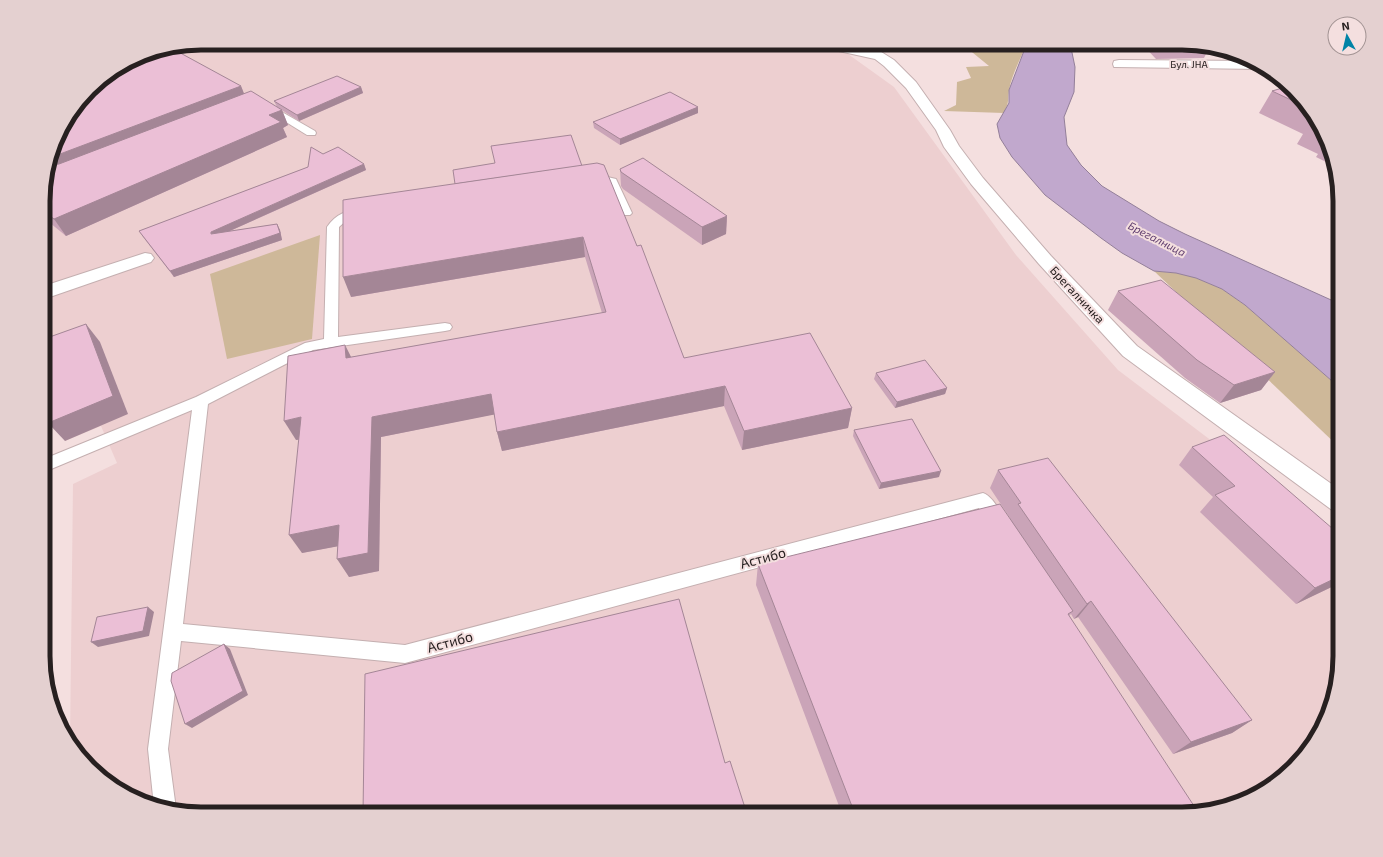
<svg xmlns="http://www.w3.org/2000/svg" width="1383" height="857" font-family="'Exo 2',sans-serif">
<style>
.built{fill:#edcfd0}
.green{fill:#ceb899}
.water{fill:#c1a8cd;stroke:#937f99}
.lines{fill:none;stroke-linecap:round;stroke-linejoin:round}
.lane-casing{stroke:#c4afb0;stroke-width:2}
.street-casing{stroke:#c4afb0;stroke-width:2}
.lane{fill:#fff;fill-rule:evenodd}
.street{fill:#fff;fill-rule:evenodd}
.wall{fill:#caa4b8}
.shaded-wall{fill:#a48696}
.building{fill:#ebbfd6;stroke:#a48696}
.labels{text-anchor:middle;stroke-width:4;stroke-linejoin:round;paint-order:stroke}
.far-street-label{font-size:10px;fill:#272020;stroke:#f4dfdf}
.far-water-label{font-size:11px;font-style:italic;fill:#5f3d6e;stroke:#f4dfdf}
.street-label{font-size:12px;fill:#272020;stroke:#f4dfdf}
.near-street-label{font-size:14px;fill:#272020;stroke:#f4dfdf}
.rim{fill:none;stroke:#272020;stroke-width:5}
</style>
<rect width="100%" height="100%" fill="#f4dfdf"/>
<path class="built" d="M201 43H841L848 54 894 87 1016 255 1118 370 1340 538V666L1332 706 1313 743 1261 793 1192 814H201L160 809 114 787 70 743 73 484 117 463 101 426 65 441 44 373V181L141 55Z"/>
<g class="green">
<path d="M965 43H1027C1021 58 1012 74 1009 90 1007 101 1010 101 1004 113L944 111 956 105 957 82 971 78 966 67 989 66 967 48Z"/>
<path d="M320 235 312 339 227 359 210 274Z"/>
<path d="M1154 271 1176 273 1196 278 1222 289 1245 305 1340 388V448Z"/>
</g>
<path class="water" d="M1027 43H1070L1075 67 1074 92 1064 117 1067 145 1081 165 1102 186 1159 221 1185 234 1340 304V388L1245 305 1222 289 1196 278 1176 273 1154 271 1122 253 1101 238 1045 195 1012 157 1000 138 997 124 1009 103V90Z"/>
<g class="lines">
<defs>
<g id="lane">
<path d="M268 104 315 131 316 133 315 135H307L265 109 263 107 265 105Z"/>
<path d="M599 175 616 179 632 213 630 215H622L608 183C600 182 589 184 585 179L586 177Z"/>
<path d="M362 209 366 210 368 212 366 214 349 218 339 227 338 337 445 323 450 324 452 327 450 330 445 331 313 350 208 404 183 624 405 645 983 493C994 497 1002 515 1007 525L1005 530C991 535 986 518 979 508L405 663 181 641 168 749 176 809 175 811 160 809 154 806 148 749 192 410 44 472V459L196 397 305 343 324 339 327 227C336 214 347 210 362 209Z"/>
</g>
<g id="street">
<path d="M814 43H835L858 49 852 43H867L894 60 916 82 950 130 959 146 983 178 1051 256 1137 346 1340 490V513L1332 510 1123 356 1039 264 971 184 944 147 936 130 906 88 884 66 875 59 816 46Z"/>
<path d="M1119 60 1252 61 1265 67 1260 69 1114 67 1113 64 1114 61Z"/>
<path d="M145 253 151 254 154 258 151 262 44 299V286Z"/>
</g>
</defs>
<use href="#lane" class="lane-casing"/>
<use href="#street" class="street-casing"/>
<use href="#lane" class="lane"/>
<use href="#street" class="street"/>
</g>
<g class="wall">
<path d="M1141 43H1182L1209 48 1204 58 1156 59Z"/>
<path d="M166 50 167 51 241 86 244 94 282 110 288 125 283 128 287 137 66 236 44 218V181L141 55Z"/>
<path d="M361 87 363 93 299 121 277 107 274 101Z"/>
<path d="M1286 87 1319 122 1332 165 1316 157 1318 154 1297 144 1303 134 1259 113 1272 91Z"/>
<path d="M698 107V113L620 145 594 128 593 122Z"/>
<path d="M323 154 364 164 366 170 230 231 277 224 280 230 282 240 174 277 143 237 139 231 308 167Z"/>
<path d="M582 166 637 246 684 358 852 408 848 428 742 450 724 406 502 451 497 432 494 414 381 437 379 571 349 577 338 546 302 553 299 440H296L345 345 351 357 602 313 585 257 351 297Z"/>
<path d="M620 169 727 216 726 234 702 245 623 189 621 186Z"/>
<path d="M1118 291 1275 372 1261 390 1220 403 1185 378 1108 310Z"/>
<path d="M876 373 947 388 945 394 895 408 874 379Z"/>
<path d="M854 430 939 477 879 489 853 436Z"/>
<path d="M1192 447 1340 535V583L1296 604 1200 512 1213 497 1179 465Z"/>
<path d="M998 470 1252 720 1232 733 1173 754 1078 617 1074 619 1071 614 1069 616 1192 814H842L756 585 758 564 1010 518 990 488Z"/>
</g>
<g class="shaded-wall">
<path d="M166 50 170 59 97 82 141 55Z"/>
<path d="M241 86 247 101 60 174 49 164 52 157Z"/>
<path d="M361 87 363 93 299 121 297 115Z"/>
<path d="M698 107V113L620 145V139Z"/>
<path d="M282 110 288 125 283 128 287 137 66 236 54 219 269 115Z"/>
<path d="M364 164 366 170 214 238 215 240 211 232Z"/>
<path d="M727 216 726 234 702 245V227Z"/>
<path d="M277 224 280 230 282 240 174 277 170 271Z"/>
<path d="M583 237 585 257 351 297 343 277Z"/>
<path d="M86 324 100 342 128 414 65 441 48 423Z"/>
<path d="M345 345 355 365 346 358Z"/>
<path d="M1275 372 1261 390 1220 403 1234 385Z"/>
<path d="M725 386 724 406 502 451 497 432Z"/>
<path d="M947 388 945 394 895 408 897 402Z"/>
<path d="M491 394 497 414 381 437 379 571 349 577 337 559 372 417Z"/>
<path d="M852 408 848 428 742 450 744 431Z"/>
<path d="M301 417 312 437 296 440 284 421Z"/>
<path d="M941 471 939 477 879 489 881 483Z"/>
<path d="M339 525 350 544 302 553 289 535Z"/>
<path d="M1340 576V583L1296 604 1315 588Z"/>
<path d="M1091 601 1078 617 1074 619 1087 604Z"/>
<path d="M148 607 154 612 149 636 98 647 91 642Z"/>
<path d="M224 644 230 649 248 695 192 728 185 724Z"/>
<path d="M1252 720 1232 733 1173 754 1191 742Z"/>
</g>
<g class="building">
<path d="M173 49 241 86 52 157 59 131 97 82 120 68Z"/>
<path d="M337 76 361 87 297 115 274 101Z"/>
<path d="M1286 87 1304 106 1272 91Z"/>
<path d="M251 91 282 110 269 115 281 122 54 219 44 212V181L50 164V165L59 164Z"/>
<path d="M670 92 698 107 620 139 593 122Z"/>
<path d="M1316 120 1319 122 1320 126 1311 121Z"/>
<path d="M571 135 582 166 455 184 453 170 495 163 491 146Z"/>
<path d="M311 147 323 154 338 147 364 164 211 232V234L277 224 280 233 170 271 139 231 308 167Z"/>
<path d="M643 158 727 216 702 227 621 172 620 169Z"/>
<path d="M597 163 604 165 637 246 641 245 684 358 810 333 852 408 744 431 725 386 497 432 491 394 372 417 368 553 337 559 339 525 289 535 301 417 284 421 288 356 345 345 346 358 606 312 583 237 343 277V200Z"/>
<path d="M1161 280 1275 372 1234 385 1197 360 1118 291Z"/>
<path d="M86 324 113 396 48 423 44 410V339Z"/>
<path d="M925 360 947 388 897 402 876 373Z"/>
<path d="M912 419 941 471 881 483 854 430Z"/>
<path d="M1224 435 1340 535V576L1315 588 1215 495 1235 486 1192 447Z"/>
<path d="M1048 458 1252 720 1191 742 1091 601 1087 604 1018 504 1021 503 998 470Z"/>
<path d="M1000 504 1073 611 1068 614 1198 812 1192 814H855L758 564Z"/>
<path d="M679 599 725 763 730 761 747 814H363L365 674Z"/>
<path d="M148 607 143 631 91 642 97 617Z"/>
<path d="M224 644 243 691 185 724 171 681 172 673Z"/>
</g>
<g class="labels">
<g class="far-street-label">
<text x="1189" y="68">Бул. ЈНА</text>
</g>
<g class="far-water-label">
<text transform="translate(1157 239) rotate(27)" y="4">Брегалница</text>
</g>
<g class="street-label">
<text transform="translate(1077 295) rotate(47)" y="4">Брегалничка</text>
</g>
<g class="near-street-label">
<text transform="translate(763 558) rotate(-15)" y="5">Астибо</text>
<text transform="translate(450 642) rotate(-15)" y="5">Астибо</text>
</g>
</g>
<path d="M0 0H1383V857H0ZM201 50H1182A151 151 0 0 1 1333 201V656A151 151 0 0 1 1182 807H201A151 151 0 0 1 50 656V201A151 151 0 0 1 201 50Z" fill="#e4d0d0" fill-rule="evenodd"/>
<path class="rim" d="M201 50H1182A151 151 0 0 1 1333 201V656A151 151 0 0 1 1182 807H201A151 151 0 0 1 50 656V201A151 151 0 0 1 201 50Z"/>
<g transform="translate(1347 36) rotate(352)"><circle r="19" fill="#f4dfdf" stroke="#a29393"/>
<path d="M0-3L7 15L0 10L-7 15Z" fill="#0083a6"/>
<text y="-6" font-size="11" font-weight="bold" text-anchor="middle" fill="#272020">N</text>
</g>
</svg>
